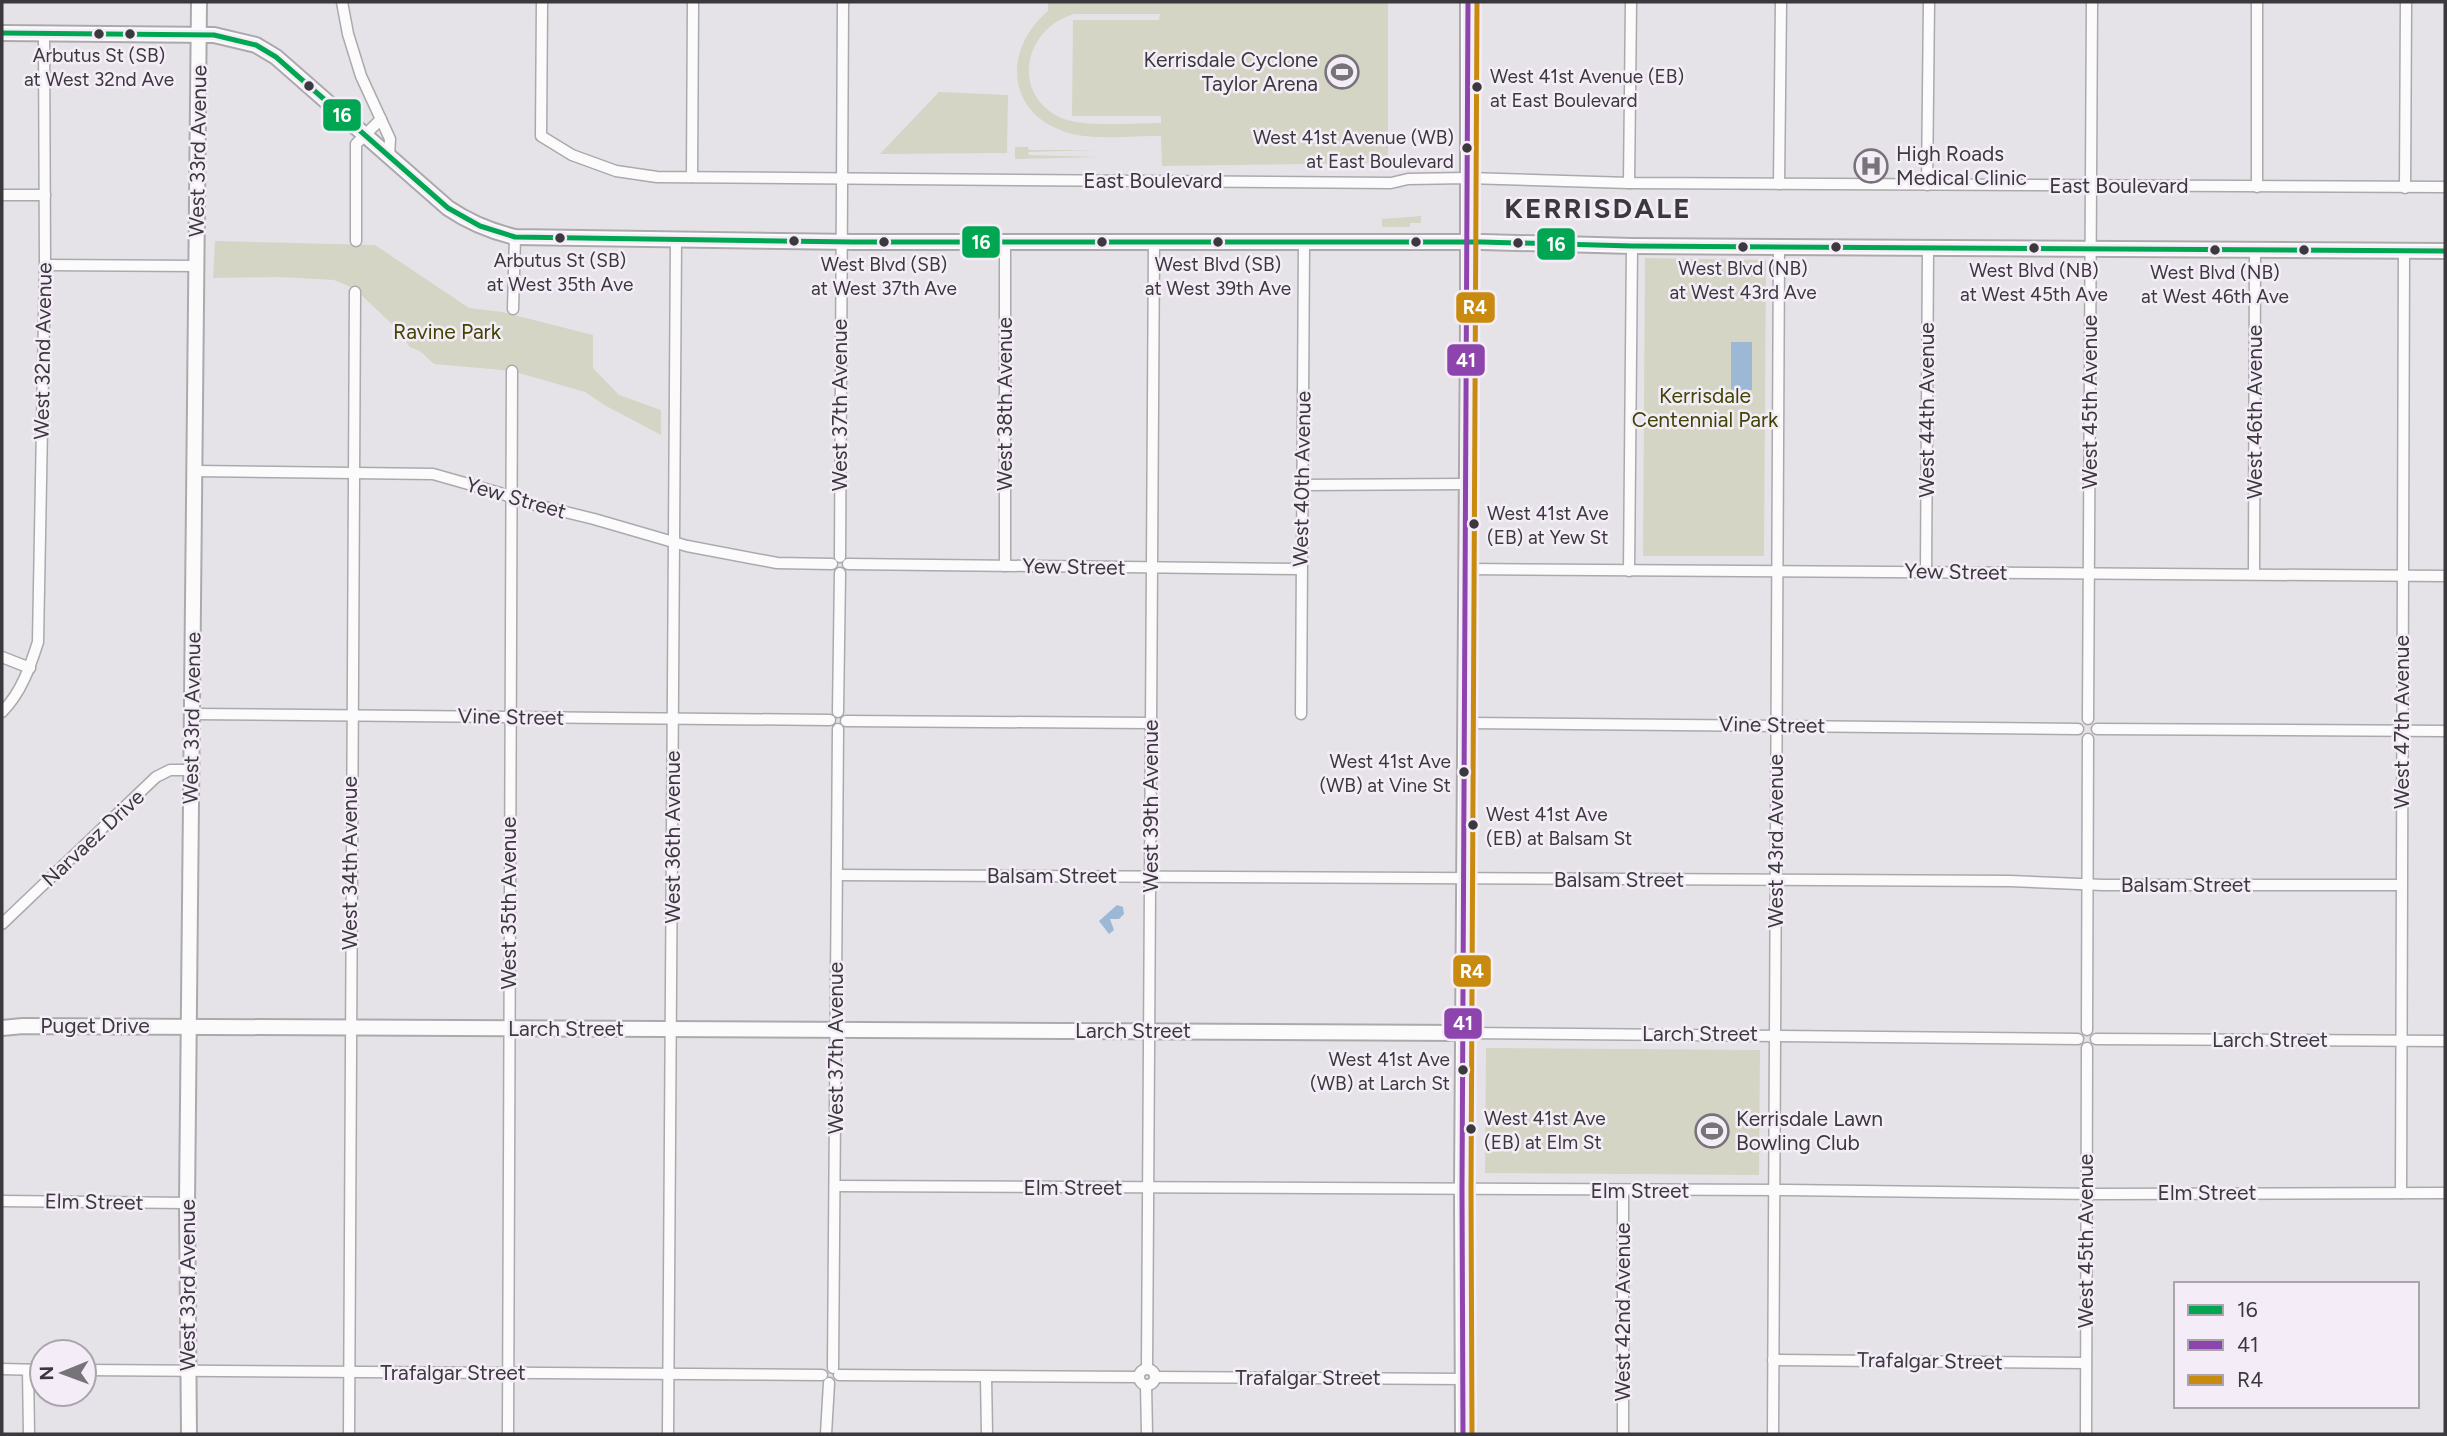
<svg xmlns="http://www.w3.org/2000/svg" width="2447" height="1436" font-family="Figtree,sans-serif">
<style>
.green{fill:#d4d5c5;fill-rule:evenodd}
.water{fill:#9cb8d4}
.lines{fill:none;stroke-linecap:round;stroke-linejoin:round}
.street-casing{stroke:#aca9ad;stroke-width:13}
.secondary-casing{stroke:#aca9ad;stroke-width:18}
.street{stroke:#fbfbfc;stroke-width:10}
.secondary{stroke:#fbfbfc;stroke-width:14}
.bus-1-casing{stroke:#f4edf8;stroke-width:10}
.bus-2-casing{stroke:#f4edf8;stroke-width:10}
.bus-3-casing{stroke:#f4edf8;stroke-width:10}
.bus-1{stroke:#00a651;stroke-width:5}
.bus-2{stroke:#8e44ad;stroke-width:5}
.bus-3{stroke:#c88b0f;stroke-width:5}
.bus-dot{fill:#3b393d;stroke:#f4edf8;stroke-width:2.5}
.labels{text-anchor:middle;stroke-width:5;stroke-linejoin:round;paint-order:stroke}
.bus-label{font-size:19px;fill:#3b393d;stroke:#f4edf8}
.poi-label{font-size:21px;fill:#3b393d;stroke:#f4edf8;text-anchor:start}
.street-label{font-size:21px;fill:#3b393d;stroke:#f4edf8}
.park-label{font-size:21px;fill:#414503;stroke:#f4edf8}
.district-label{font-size:28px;font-weight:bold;letter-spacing:2px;fill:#3b393d;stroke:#f4edf8}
.line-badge{stroke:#f4edf8;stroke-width:2.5}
.badge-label{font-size:19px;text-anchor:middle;font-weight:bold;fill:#fff}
</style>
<rect width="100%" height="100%" fill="#e6e3e8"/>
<g class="green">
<path d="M1048 2H1388V163L1162 166 1161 136C1133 135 1095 141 1069 133 1006 115 1002 50 1048 11ZM1074 14H1160L1159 20H1073L1072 116H1161V123C1135 123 1081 128 1059 117 1010 92 1025 28 1074 14Z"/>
<path d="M939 92 1008 95 1007 153 880 154Z"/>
<path d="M1015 147H1028L1029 150H1100L1028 152 1029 155 1100 157 1015 159Z"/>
<path d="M1421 216V223H1410V227H1382V219Z"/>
<path d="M215 241 375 245 469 308 502 312 593 335V368L619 395 661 410V435L606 406 585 392 512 371 434 364 420 351 410 347 396 328 355 289 334 280 279 277 213 278Z"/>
<path d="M1645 258 1766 260 1764 556H1643Z"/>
<path d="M1486 1048 1760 1050 1759 1175 1485 1173Z"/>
</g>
<g class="water">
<path d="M1752 342V390H1744V392L1731 390V342Z"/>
<path d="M1117 905 1123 907 1124 914 1119 919H1110L1114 930 1109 934 1099 921Z"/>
</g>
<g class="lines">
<defs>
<g id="street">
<path d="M342 2 348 34 361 76 390 139 389 156"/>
<path d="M542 2 541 136 572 155 616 171 657 177 1391 183 1408 179 1467 178 1629 183 2445 187"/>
<path d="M692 177 693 2"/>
<path d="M1629 183 1631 2"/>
<path d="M1779 184 1781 2"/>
<path d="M1927 185 1929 2"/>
<path d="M2257 187V2"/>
<path d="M2405 188 2406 2"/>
<path d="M2 195H45"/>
<path d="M356 241V144L381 119"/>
<path d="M45 265 197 266"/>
<path d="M513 309 515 237"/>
<path d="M195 471 433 474 500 493 524 502 594 519 687 546 777 563 832 564"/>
<path d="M1302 485 1467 484"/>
<path d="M840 557 843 2"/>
<path d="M848 564 1300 569"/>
<path d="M1005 566V242"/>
<path d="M1466 569 2445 576"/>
<path d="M1629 571 1632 246"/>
<path d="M1926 571 1928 248"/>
<path d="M2254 574 2255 250"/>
<path d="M2 657 30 668"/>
<path d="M2 712C21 693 30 667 38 642L45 265 44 34"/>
<path d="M838 712 840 573"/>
<path d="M192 714 830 720"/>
<path d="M1301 714 1304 243"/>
<path d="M2088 719 2092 2"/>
<path d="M846 721 1151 723"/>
<path d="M1466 723 2078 729"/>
<path d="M2097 729 2445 731"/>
<path d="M837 875 2010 881 2103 885H2401"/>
<path d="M2 924 156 777 170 770H192"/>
<path d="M2087 1030 2088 739"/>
<path d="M1464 1033 2078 1039"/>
<path d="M2096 1039 2445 1041"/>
<path d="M835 1186 1786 1190 2098 1194 2445 1193"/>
<path d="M2401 1193 2404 251"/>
<path d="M2 1201 187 1203"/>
<path d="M1773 1360 2086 1363"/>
<path d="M833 1368 838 729"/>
<circle cx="1147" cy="1377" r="8"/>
<path d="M2 1369 42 1370"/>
<path d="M1147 1369 1154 243"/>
<path d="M28 1370 29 1434"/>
<path d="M84 1370 822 1375"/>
<path d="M839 1375 1138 1377"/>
<path d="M986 1377 987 1434"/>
<path d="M1155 1377 1462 1379"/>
<path d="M1146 1385 1147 1434"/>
<path d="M349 1434 355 292"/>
<path d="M508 1434 512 371"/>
<path d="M668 1434 676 239"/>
<path d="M826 1434 829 1383"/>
<path d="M1623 1434V1190"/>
<path d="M1773 1434 1779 247"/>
<path d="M2086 1434 2087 1048"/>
</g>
<g id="secondary">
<path d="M2 33 214 35 256 45 276 57 448 208C470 223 490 231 515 237L853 242H1482L1632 246 2445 251"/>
<path d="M2 1028 23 1026 1464 1033"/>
<path d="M189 1434 187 1203 199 2"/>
<path d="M1463 1434 1462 1189 1468 322V2"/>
</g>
</defs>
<use href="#street" class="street-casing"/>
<use href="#secondary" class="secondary-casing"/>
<use href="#street" class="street"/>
<use href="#secondary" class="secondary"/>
<defs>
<path id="bus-1" d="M2 33 214 35 256 45 276 57 448 208 480 226 515 237 853 242H1482L1632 246 2445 251"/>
<path id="bus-2" d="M1463 1434 1462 1189 1468 2"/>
<path id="bus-3" d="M1472 1434 1471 1189 1477 2"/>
</defs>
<use href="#bus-1" class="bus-1-casing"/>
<use href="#bus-2" class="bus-2-casing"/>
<use href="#bus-3" class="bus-3-casing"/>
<use href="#bus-1" class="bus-1"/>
<use href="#bus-2" class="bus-2"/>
<use href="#bus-3" class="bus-3"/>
</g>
<defs>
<symbol id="stadium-ring" viewBox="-11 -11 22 22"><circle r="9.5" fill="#f4edf8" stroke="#777479" stroke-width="1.5"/><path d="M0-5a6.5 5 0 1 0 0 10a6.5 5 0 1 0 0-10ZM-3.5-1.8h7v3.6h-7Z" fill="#777479"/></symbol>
<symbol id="hospital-ring" viewBox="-11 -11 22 22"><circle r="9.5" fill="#f4edf8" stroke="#777479" stroke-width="1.5"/><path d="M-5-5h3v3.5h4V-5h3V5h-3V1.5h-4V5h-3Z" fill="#777479"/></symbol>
</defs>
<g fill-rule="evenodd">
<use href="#stadium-ring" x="1323" y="53" width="38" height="38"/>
<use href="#hospital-ring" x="1852" y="147" width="38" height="38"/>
<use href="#stadium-ring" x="1693" y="1112" width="38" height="38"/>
</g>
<g class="bus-dot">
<circle cx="99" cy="34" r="6"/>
<circle cx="130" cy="34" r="6"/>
<circle cx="309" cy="86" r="6"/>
<circle cx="1477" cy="87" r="6"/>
<circle cx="1467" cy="148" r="6"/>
<circle cx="560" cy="238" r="6"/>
<circle cx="794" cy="241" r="6"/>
<circle cx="884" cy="242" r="6"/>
<circle cx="1102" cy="242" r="6"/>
<circle cx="1218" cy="242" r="6"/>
<circle cx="1416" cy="242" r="6"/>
<circle cx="1518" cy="243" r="6"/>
<circle cx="1743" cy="247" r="6"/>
<circle cx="1836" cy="247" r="6"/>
<circle cx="2034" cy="248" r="6"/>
<circle cx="2215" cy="250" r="6"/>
<circle cx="2304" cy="250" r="6"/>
<circle cx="1474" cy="524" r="6"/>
<circle cx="1464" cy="772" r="6"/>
<circle cx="1473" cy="825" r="6"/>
<circle cx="1463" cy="1070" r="6"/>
<circle cx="1471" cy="1129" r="6"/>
</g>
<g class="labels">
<g class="bus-label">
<text x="99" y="62">Arbutus St (SB)<tspan x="99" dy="24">at West 32nd Ave</tspan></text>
<text x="1490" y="83" text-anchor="start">West 41st Avenue (EB)<tspan x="1490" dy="24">at East Boulevard</tspan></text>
<text x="1454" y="144" text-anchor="end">West 41st Avenue (WB)<tspan x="1454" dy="24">at East Boulevard</tspan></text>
<text x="560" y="267">Arbutus St (SB)<tspan x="560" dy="24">at West 35th Ave</tspan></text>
<text x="884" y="271">West Blvd (SB)<tspan x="884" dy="24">at West 37th Ave</tspan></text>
<text x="1218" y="271">West Blvd (SB)<tspan x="1218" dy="24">at West 39th Ave</tspan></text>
<text x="1743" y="275">West Blvd (NB)<tspan x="1743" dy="24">at West 43rd Ave</tspan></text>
<text x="2034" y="277">West Blvd (NB)<tspan x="2034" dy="24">at West 45th Ave</tspan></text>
<text x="2215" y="279">West Blvd (NB)<tspan x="2215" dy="24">at West 46th Ave</tspan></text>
<text x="1487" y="520" text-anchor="start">West 41st Ave<tspan x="1487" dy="24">(EB) at Yew St</tspan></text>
<text x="1451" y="768" text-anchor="end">West 41st Ave<tspan x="1451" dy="24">(WB) at Vine St</tspan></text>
<text x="1486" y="821" text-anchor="start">West 41st Ave<tspan x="1486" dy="24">(EB) at Balsam St</tspan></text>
<text x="1450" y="1066" text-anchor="end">West 41st Ave<tspan x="1450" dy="24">(WB) at Larch St</tspan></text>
<text x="1484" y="1125" text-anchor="start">West 41st Ave<tspan x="1484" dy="24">(EB) at Elm St</tspan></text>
</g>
<g class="poi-label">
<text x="1318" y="67" text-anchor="end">Kerrisdale Cyclone<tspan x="1318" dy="24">Taylor Arena</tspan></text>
<text x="1896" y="161">High Roads<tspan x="1896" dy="24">Medical Clinic</tspan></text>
<text x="1736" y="1126">Kerrisdale Lawn<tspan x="1736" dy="24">Bowling Club</tspan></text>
</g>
<g class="street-label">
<text transform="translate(198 151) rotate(-89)" y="7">West 33rd Avenue</text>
<text x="1153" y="188">East Boulevard</text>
<text x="2119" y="193">East Boulevard</text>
<text transform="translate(43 351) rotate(-89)" y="7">West 32nd Avenue</text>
<text transform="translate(2090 402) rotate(-90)" y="7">West 45th Avenue</text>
<text transform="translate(1005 404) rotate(-90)" y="7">West 38th Avenue</text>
<text transform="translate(840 405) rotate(-90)" y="7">West 37th Avenue</text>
<text transform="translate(1927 410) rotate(-90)" y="7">West 44th Avenue</text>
<text transform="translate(2255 412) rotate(-90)" y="7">West 46th Avenue</text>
<text transform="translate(1302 479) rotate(-89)" y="7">West 40th Avenue</text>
<text transform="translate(516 498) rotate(16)" y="7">Yew Street</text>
<text transform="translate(1074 567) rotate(1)" y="7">Yew Street</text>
<text transform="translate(1956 572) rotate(1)" y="7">Yew Street</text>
<text transform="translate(511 717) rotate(1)" y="7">Vine Street</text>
<text transform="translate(192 718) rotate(-89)" y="7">West 33rd Avenue</text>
<text transform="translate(2402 722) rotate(-90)" y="7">West 47th Avenue</text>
<text transform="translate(1772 725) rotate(1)" y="7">Vine Street</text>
<text transform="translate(1151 806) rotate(-90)" y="7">West 39th Avenue</text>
<text transform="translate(673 837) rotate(-90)" y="7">West 36th Avenue</text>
<text transform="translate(93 838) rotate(-43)" y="7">Narvaez Drive</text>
<text transform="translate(1776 841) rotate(-90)" y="7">West 43rd Avenue</text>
<text transform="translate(350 863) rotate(-90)" y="7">West 34th Avenue</text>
<text x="1052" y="883">Balsam Street</text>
<text x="1619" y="887">Balsam Street</text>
<text x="2186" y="892">Balsam Street</text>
<text transform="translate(509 903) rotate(-90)" y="7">West 35th Avenue</text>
<text x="95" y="1033">Puget Drive</text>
<text x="566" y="1036">Larch Street</text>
<text x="1133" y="1038">Larch Street</text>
<text x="1700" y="1041">Larch Street</text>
<text x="2270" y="1047">Larch Street</text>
<text transform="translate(836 1048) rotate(-90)" y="7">West 37th Avenue</text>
<text x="1073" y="1195">Elm Street</text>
<text x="1640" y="1198">Elm Street</text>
<text x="2207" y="1200">Elm Street</text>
<text transform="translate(94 1202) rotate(1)" y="7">Elm Street</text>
<text transform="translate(2086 1241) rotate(-90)" y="7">West 45th Avenue</text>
<text transform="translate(188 1285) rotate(-90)" y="7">West 33rd Avenue</text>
<text transform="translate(1623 1312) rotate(-90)" y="7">West 42nd Avenue</text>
<text transform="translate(1930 1361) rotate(1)" y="7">Trafalgar Street</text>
<text x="453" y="1380">Trafalgar Street</text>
<text x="1308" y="1385">Trafalgar Street</text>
</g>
<g class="park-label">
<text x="447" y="339">Ravine Park</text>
<text x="1705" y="403">Kerrisdale<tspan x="1705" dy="24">Centennial Park</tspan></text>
</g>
<g class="district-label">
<text x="1598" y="218">KERRISDALE</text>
</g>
</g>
<g class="line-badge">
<rect x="322" y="98" width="40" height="34" rx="7" fill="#00a651"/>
<rect x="961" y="225" width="40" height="34" rx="7" fill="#00a651"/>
<rect x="1536" y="227" width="40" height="34" rx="7" fill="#00a651"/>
<rect x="1455" y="291" width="41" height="33" rx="7" fill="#c88b0f"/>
<rect x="1446" y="343" width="40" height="34" rx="7" fill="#8e44ad"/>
<rect x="1452" y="954" width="40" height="34" rx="7" fill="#c88b0f"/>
<rect x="1443" y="1007" width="40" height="33" rx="7" fill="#8e44ad"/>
</g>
<g class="badge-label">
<text x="342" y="122">16</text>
<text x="981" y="249">16</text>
<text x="1556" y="251">16</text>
<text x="1475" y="314">R4</text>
<text x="1466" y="367">41</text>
<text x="1472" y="978">R4</text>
<text x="1463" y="1030">41</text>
</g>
<rect width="2447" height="1436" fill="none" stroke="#3b393d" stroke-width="7"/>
<rect x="2174" y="1282" width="245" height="126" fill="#f4edf8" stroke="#aaa5ad" stroke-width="2"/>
<rect x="2188" y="1305" width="35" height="10" fill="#00a651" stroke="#aaa5ad" stroke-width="2"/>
<text x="2237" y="1317" font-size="21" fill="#3b393d">16</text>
<rect x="2188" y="1340" width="35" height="10" fill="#8e44ad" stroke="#aaa5ad" stroke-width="2"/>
<text x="2237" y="1352" font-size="21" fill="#3b393d">41</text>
<rect x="2188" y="1375" width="35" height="10" fill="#c88b0f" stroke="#aaa5ad" stroke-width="2"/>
<text x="2237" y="1387" font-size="21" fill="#3b393d">R4</text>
<g transform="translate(63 1373) rotate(269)"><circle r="33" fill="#f4edf8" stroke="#aaa5ad" stroke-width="2"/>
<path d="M0-5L12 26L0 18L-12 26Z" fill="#777479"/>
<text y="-10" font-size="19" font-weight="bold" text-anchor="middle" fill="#3b393d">N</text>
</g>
</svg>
